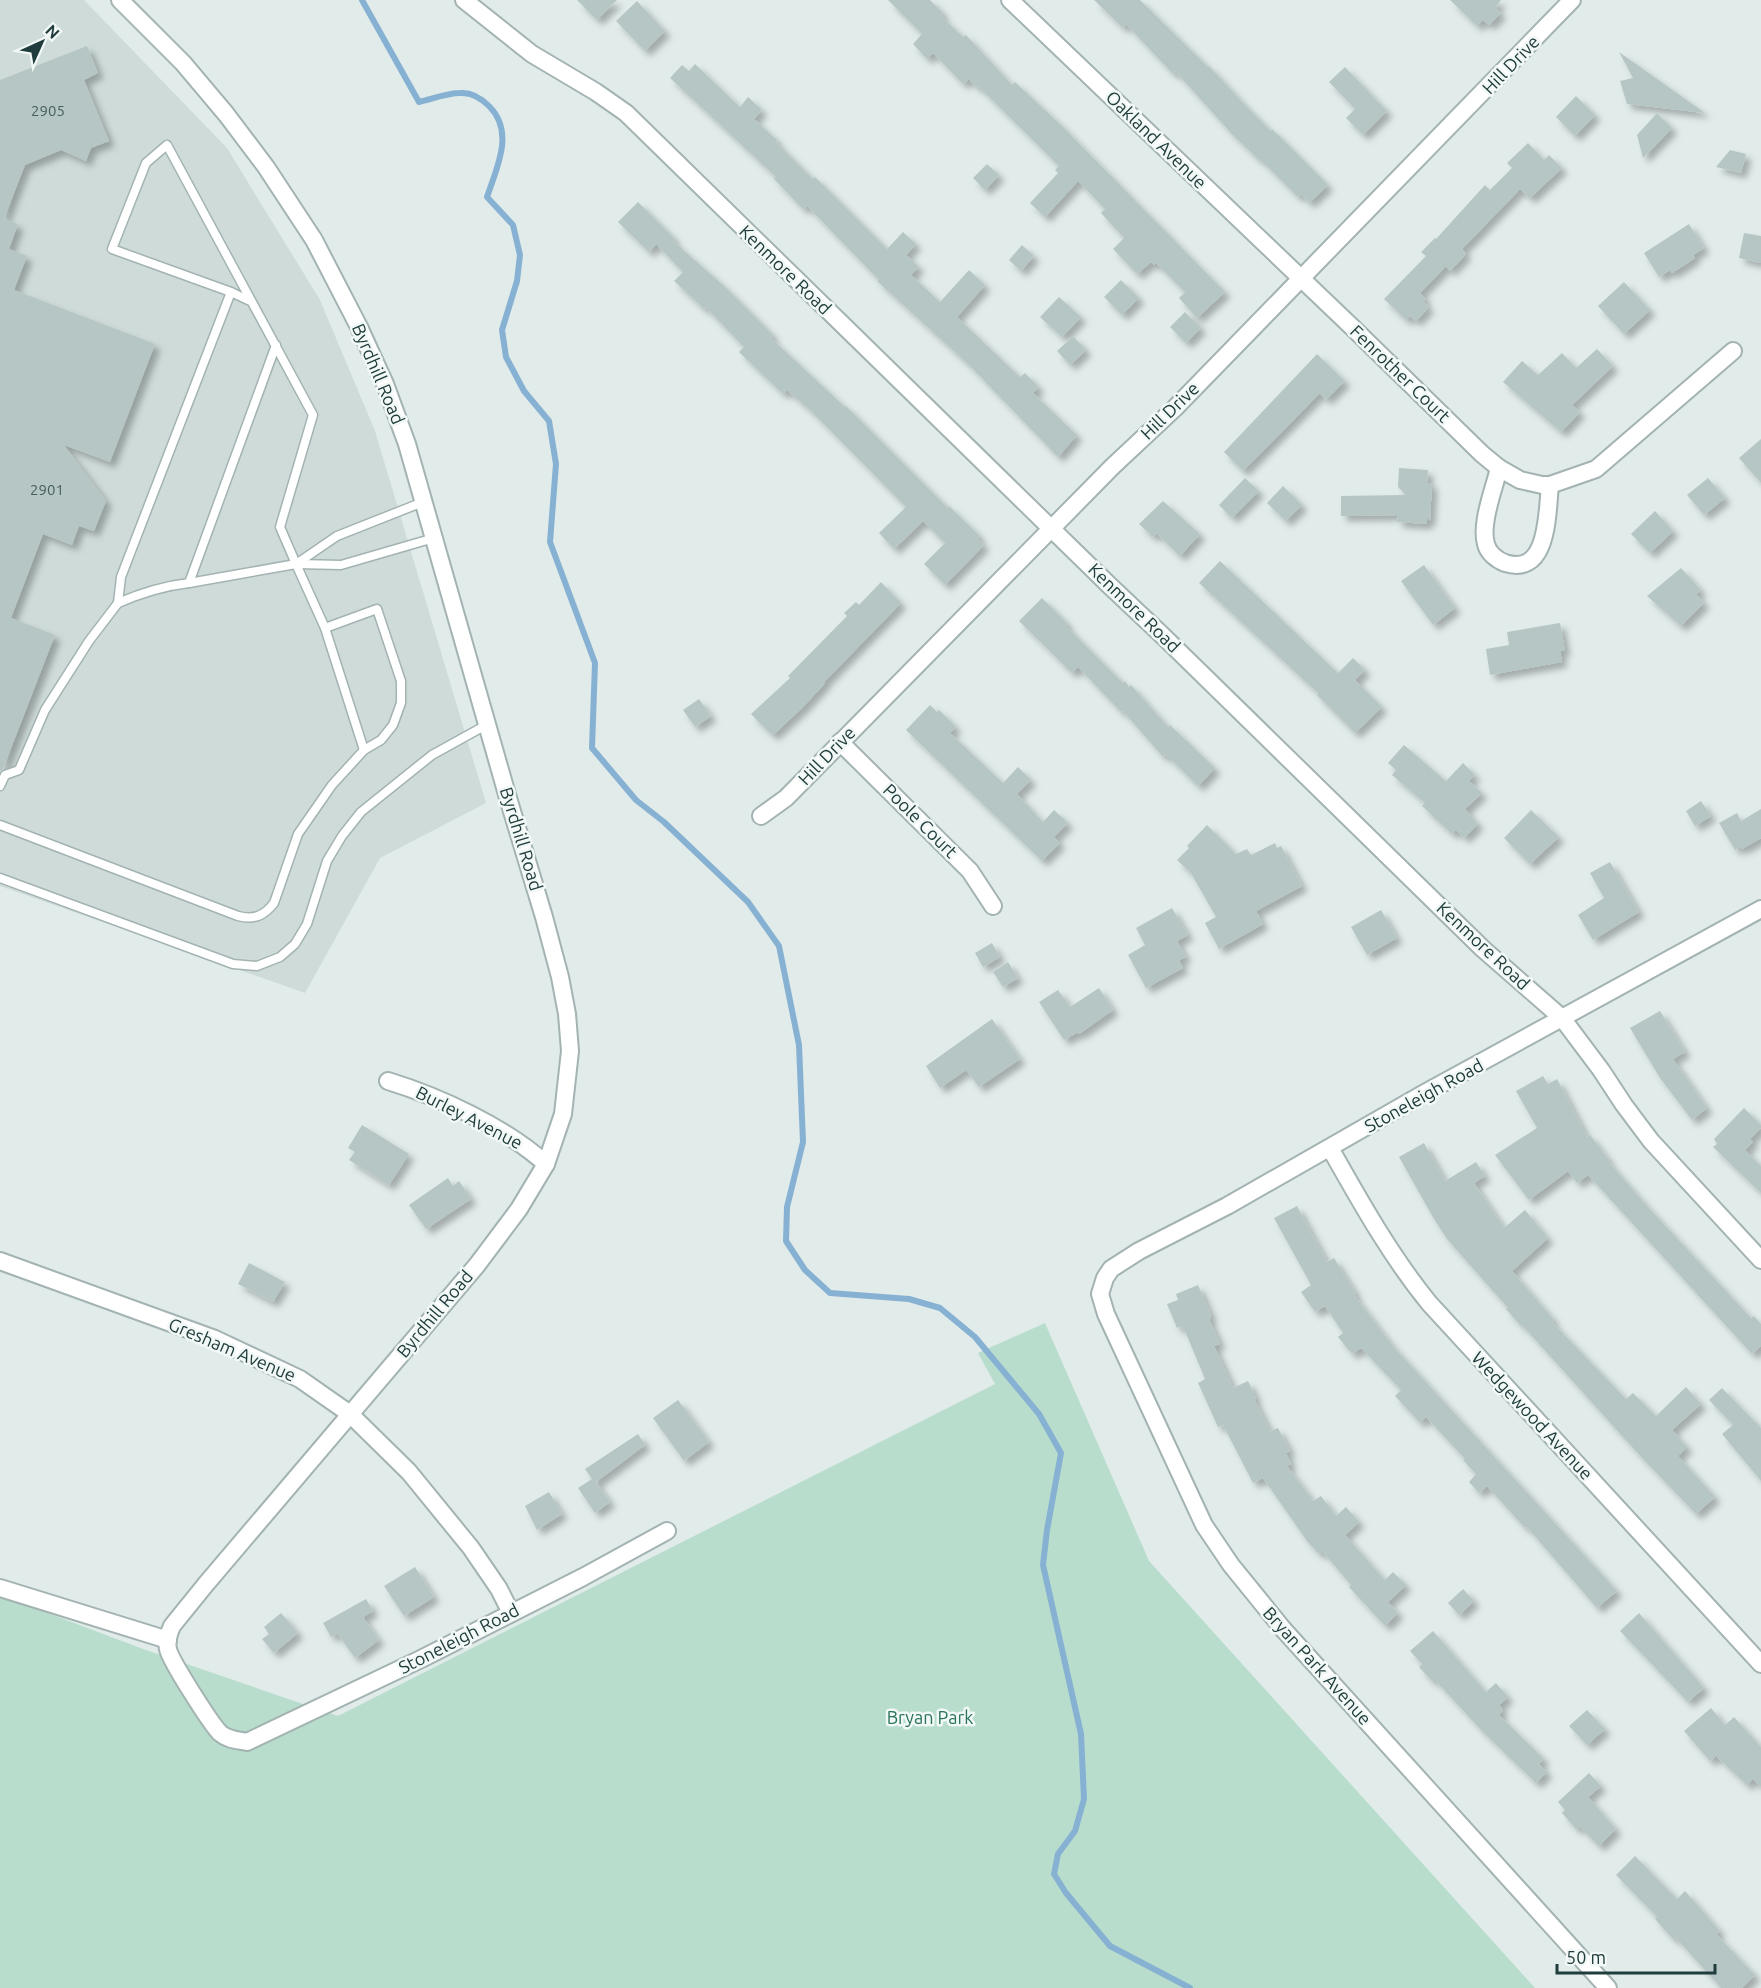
<svg xmlns="http://www.w3.org/2000/svg" width="1761" height="1988" font-family="Ubuntu,sans-serif">
<style>
.built{fill:#cedbd9}
.green{fill:#b8ddcd}
.lines{fill:none;stroke-linecap:round;stroke-linejoin:round}
.stream{stroke:#87b1d2;stroke-width:6}
.building{fill:#b6c6c4;filter:url(#shadow)}
.lane-casing{stroke:#a3b3b2;stroke-width:11}
.street-casing{stroke:#a3b3b2;stroke-width:20}
.lane{stroke:#fff;stroke-width:8}
.street{stroke:#fff;stroke-width:16}
.labels{text-anchor:middle;stroke-width:5;stroke-linejoin:round;paint-order:stroke}
.number-label{font-size:15px;fill:#465e5e}
.street-label{font-size:18px;fill:#203c3c;stroke:#f1f8f6}
.park-label{font-size:18px;fill:#2a745b;stroke:#f1f8f6}
</style>
<defs>
<filter id="shadow"><feDropShadow dx="5.5" dy="5.5" stdDeviation="3" flood-color="#0004"/></filter>
</defs>
<rect width="100%" height="100%" fill="#e0ebea"/>
<path class="built" d="M0 0H84L227 148 320 300 375 431 486 803 380 858 305 993 0 886Z"/>
<path class="green" d="M1045 1323 1149 1561 1535 1988H0V1595L143 1649 338 1716 995 1384 978 1353Z"/>
<g class="lines">
<path class="stream" d="M362 0 419 102C432 99 447 93 460 93 472 92 481 98 489 106 515 132 497 167 487 197L513 225 520 255 517 281 502 330 506 357 524 391 549 421 556 464 550 542 595 663 592 748 636 800 664 822 748 902 779 946 799 1045 803 1142 787 1207 786 1241 805 1270 830 1293 909 1299 940 1308 975 1337 1039 1414 1061 1453 1047 1530 1043 1565 1081 1734 1084 1799 1075 1831 1058 1854 1054 1874 1066 1893 1110 1946 1190 1988"/>
</g>
<g class="building">
<path d="M577 0H617L597 20Z"/>
<path d="M888 0H930L943 13 941 16 963 37 966 35 1012 85 1015 82 1061 125 1225 292 1197 318 1179 298 1185 292 1156 263 1154 265 1151 262 1137 274 1113 249 1124 238 1101 213 1105 209 1078 181 1045 217 1030 203 1058 173 1055 170 1059 166 978 86 976 87 969 79 963 84 933 53 927 59 913 44 922 34Z"/>
<path d="M1094 0H1140L1208 67 1209 66 1246 106 1271 131 1272 129 1328 185 1309 203 1301 194 1298 197 1260 159 1259 160 1232 134 1175 71 1173 74 1126 24 1123 28Z"/>
<path d="M1450 0H1501L1495 8 1501 13 1489 25 1483 20 1477 26Z"/>
<path d="M637 1 665 31 645 51 616 21Z"/>
<path d="M87 46 98 73 84 80 109 141 91 148 86 161 61 150 25 165 4 219 18 224 9 249 27 256 14 290 155 344 110 462 64 445 106 501 94 531 79 526 72 545 43 534 11 618 55 635 3 769 0 771V80Z"/>
<path d="M1619 52 1705 113 1627 104 1620 81 1633 78Z"/>
<path d="M695 64 740 107 748 97 762 110 754 119 777 140 776 142 813 179 815 177 887 249 903 232 916 244 906 255 919 267 911 275 940 302 969 270 985 285 957 317 1020 377 1025 373 1039 387 1033 393 1077 435 1058 457 968 364 877 281 879 280 807 206 803 209 774 179 776 177 670 78 682 65 689 71Z"/>
<path d="M1345 67 1387 111 1363 135 1346 118 1355 109 1329 82Z"/>
<path d="M1576 96 1595 115 1575 136 1556 117Z"/>
<path d="M1657 113 1672 128 1643 158 1637 135Z"/>
<path d="M1528 143 1544 160 1549 155 1562 168 1530 198 1520 189 1462 249 1466 254 1450 271 1446 266 1420 293 1426 299 1423 302 1429 307 1416 321 1410 316 1406 320 1384 299 1426 256 1421 252 1435 238 1436 239 1485 185 1490 190 1512 168 1507 163Z"/>
<path d="M1730 150 1746 154 1741 173 1716 167Z"/>
<path d="M987 164 999 175 985 190 973 178Z"/>
<path d="M638 202 675 239 673 241 723 285 773 335 771 338 845 407 846 406 948 508 949 506 980 536 977 538 984 545 945 585 924 564 945 543 923 521 894 549 879 533 906 507 811 411 787 390 783 394 739 352 744 347 705 307 704 309 674 281 683 272 656 244 649 252 618 222Z"/>
<path d="M1689 224 1704 248 1693 255 1695 258 1672 273 1670 270 1659 277 1644 253Z"/>
<path d="M1744 233 1761 236V263L1739 258Z"/>
<path d="M1022 245 1034 256 1021 271 1009 260Z"/>
<path d="M1121 280 1139 298 1122 315 1104 297Z"/>
<path d="M1624 282 1650 310 1624 334 1598 306Z"/>
<path d="M1059 297 1081 317 1062 337 1040 317Z"/>
<path d="M1185 312 1201 328 1186 343 1170 327Z"/>
<path d="M1073 336 1086 350 1070 365 1057 351Z"/>
<path d="M1597 349 1613 366 1572 405 1580 412 1561 432 1503 382 1522 361 1538 375 1562 353 1576 368Z"/>
<path d="M1317 354 1345 381 1326 400 1320 393 1243 471 1224 452Z"/>
<path d="M1761 439V483L1739 458Z"/>
<path d="M1399 468 1428 470 1427 483H1432L1430 521 1427 518V524L1397 522 1398 515 1341 516V496L1406 495 1398 487Z"/>
<path d="M1245 478 1259 491 1232 518 1219 505Z"/>
<path d="M1708 478 1725 498 1704 515 1687 495Z"/>
<path d="M1283 486 1302 505 1286 521 1267 503Z"/>
<path d="M1163 501 1200 534 1180 556 1156 533 1153 537 1139 524Z"/>
<path d="M1655 511 1673 531 1650 553 1631 534Z"/>
<path d="M1220 561 1338 673 1353 658 1365 670 1355 680 1382 707 1355 733 1317 695 1318 693 1199 583Z"/>
<path d="M1424 565 1455 608 1433 625 1401 581Z"/>
<path d="M1681 568 1701 590 1696 594 1704 603 1681 626 1647 596Z"/>
<path d="M881 582 901 603 824 682 825 683 803 707 773 735 770 733 751 714 790 678 788 676 847 616 844 613 856 602 859 605Z"/>
<path d="M1042 598 1068 624 1066 626 1123 683 1125 681 1129 687 1131 685 1168 727 1170 725 1215 768 1198 786 1165 754 1163 757 1123 711 1121 712 1078 667 1072 673 1019 621Z"/>
<path d="M1560 623 1565 651H1560L1562 662 1490 675 1486 649 1509 645 1507 632Z"/>
<path d="M699 699 711 716 695 727 683 710Z"/>
<path d="M930 705 937 712 939 710 956 727 950 733 1003 783 1018 767 1031 780 1017 794 1043 822 1054 810 1068 823 1054 837 1060 843 1042 861 906 730Z"/>
<path d="M1404 745 1446 781 1463 763 1475 775 1469 781 1482 793 1465 809 1478 824 1464 838 1456 830 1452 834 1422 806 1425 803 1392 775 1396 770 1388 763Z"/>
<path d="M1701 801 1711 816 1695 826 1686 811Z"/>
<path d="M1761 809V838L1742 849 1741 846 1735 850 1719 823 1737 813 1741 821Z"/>
<path d="M1531 810 1559 837 1530 864 1504 838Z"/>
<path d="M1207 825 1236 854 1247 849 1251 855 1275 843 1277 848 1281 846 1302 886 1256 911 1263 924 1219 949 1205 923 1216 917 1191 873 1177 860 1189 848 1187 846Z"/>
<path d="M1610 862 1639 912 1593 940 1578 915 1604 898 1590 873Z"/>
<path d="M1172 908 1188 935 1177 941 1186 957 1179 960 1183 968 1146 988 1128 955 1145 945 1136 928Z"/>
<path d="M1381 910 1397 938 1367 955 1351 927Z"/>
<path d="M992 943 1000 957 983 967 975 953Z"/>
<path d="M1008 962 1018 978 1003 987 993 972Z"/>
<path d="M1099 988 1113 1010 1079 1034 1078 1032 1064 1040 1039 1002 1058 990 1070 1007Z"/>
<path d="M1660 1011 1685 1052 1673 1059 1707 1108 1692 1120 1660 1078 1630 1028Z"/>
<path d="M992 1019 1020 1059 979 1087 966 1070 940 1088 926 1066Z"/>
<path d="M1543 1076 1548 1084 1557 1079 1587 1137 1590 1135 1609 1160 1608 1161 1646 1205 1751 1318 1754 1316 1761 1324V1346L1752 1354 1588 1175 1577 1183 1568 1171 1529 1200 1495 1155 1537 1128 1516 1091Z"/>
<path d="M1744 1108 1761 1125V1128L1750 1139 1753 1142 1745 1150 1761 1166V1193L1713 1147 1717 1144 1714 1139Z"/>
<path d="M362 1125 409 1154 389 1185 349 1160 355 1152 348 1148Z"/>
<path d="M1424 1143 1445 1181 1476 1162 1485 1176 1474 1183 1504 1228 1525 1210 1548 1238 1512 1271 1554 1320 1552 1322 1626 1399 1633 1393 1656 1416 1686 1387 1701 1404 1672 1430 1687 1447 1678 1456 1715 1497 1696 1514 1643 1459 1522 1325 1521 1326 1506 1309 1508 1308 1447 1239 1434 1219 1399 1157Z"/>
<path d="M448 1178 453 1186 459 1181 471 1199 426 1229 409 1205Z"/>
<path d="M1297 1206 1327 1262 1334 1258 1356 1294 1354 1295 1392 1345 1617 1591 1597 1608 1526 1526 1525 1528 1487 1486 1479 1493 1469 1482 1476 1474 1463 1460 1465 1459 1426 1417 1420 1423 1395 1396 1401 1390 1361 1348 1352 1354 1338 1337 1343 1333 1325 1306 1315 1312 1301 1292 1311 1285 1274 1218Z"/>
<path d="M249 1263 285 1282 273 1302 238 1284Z"/>
<path d="M1198 1285 1210 1313 1211 1319H1209L1220 1344 1214 1346 1233 1388 1248 1381 1256 1398 1254 1399 1270 1431 1278 1428 1290 1451 1286 1453 1291 1464 1287 1466 1313 1501 1321 1496 1336 1516 1346 1507 1359 1522 1345 1535 1385 1580 1393 1572 1406 1585 1388 1602 1398 1613 1385 1626 1349 1587 1351 1585 1322 1551 1319 1554 1307 1541 1263 1478 1253 1483 1223 1425 1218 1427 1198 1383 1205 1379 1185 1331 1182 1326 1177 1328 1167 1304 1178 1300 1176 1294Z"/>
<path d="M1722 1388 1761 1428V1481L1722 1434 1733 1425 1709 1400Z"/>
<path d="M678 1400 709 1442 684 1461 653 1418Z"/>
<path d="M638 1434 645 1445 596 1482 610 1502 595 1513 578 1488 592 1479 585 1469Z"/>
<path d="M549 1492 562 1514 537 1530 525 1506Z"/>
<path d="M415 1567 434 1597 404 1616 384 1586Z"/>
<path d="M1463 1589 1474 1601 1459 1615 1448 1603Z"/>
<path d="M366 1599 373 1611 363 1617 379 1640 355 1658 337 1633 331 1637 323 1623Z"/>
<path d="M281 1613 298 1633 274 1653 262 1639 269 1634 264 1627Z"/>
<path d="M1639 1613 1704 1688 1688 1702 1620 1631Z"/>
<path d="M1433 1631 1486 1692 1496 1683 1508 1697 1499 1705 1503 1710 1499 1715 1544 1759 1539 1764 1547 1772 1536 1783 1482 1731 1434 1679 1432 1681 1419 1667 1422 1664 1410 1651Z"/>
<path d="M1711 1708 1725 1725 1734 1717 1761 1747V1787L1753 1779 1747 1785 1716 1756 1710 1761 1684 1731Z"/>
<path d="M1587 1710 1605 1729 1587 1745 1569 1726Z"/>
<path d="M1589 1773 1601 1786 1588 1797 1616 1829 1599 1846 1579 1826 1576 1829 1562 1813 1565 1810 1558 1802Z"/>
<path d="M1635 1856 1677 1899 1685 1891 1720 1931 1716 1934 1755 1975 1742 1988H1721L1675 1937 1673 1939 1655 1919 1657 1917 1616 1875Z"/>
</g>
<g class="lines">
<defs>
<g id="lane">
<path d="M250 301 231 292 112 249 146 163 167 145C215 235 265 325 313 415L280 527 296 564 189 583 276 345"/>
<path d="M296 564 337 536 423 502"/>
<path d="M297 564 341 565 434 538"/>
<path d="M189 583C163 586 141 593 118 603L121 577 231 292"/>
<path d="M325 628 364 750"/>
<path d="M0 786 5 775 19 770 45 710 89 641 118 603"/>
<path d="M0 825 238 916C254 920 264 916 274 903L298 834 332 785 364 750 381 740 393 725 401 703V681L377 609 325 628 296 564"/>
<path d="M0 878 233 964 257 966 280 957 295 944 307 924 327 861 342 836 361 812 432 755 488 724"/>
</g>
<g id="street">
<path d="M120 0 183 63 226 114 266 167 314 240 359 327 385 384 407 444 508 798 544 917 560 977 567 1014 570 1051 563 1114 546 1164 519 1209 477 1265 206 1584 172 1626C169 1633 166 1641 168 1649 170 1660 211 1724 220 1733 228 1740 237 1740 247 1742L421 1659 583 1577 667 1531"/>
<path d="M464 0 532 54 596 92 626 113 1109 585 1162 635 1483 949 1562 1018 1601 1070 1624 1105 1651 1141 1761 1260"/>
<path d="M1010 0 1352 327 1482 454 1499 468 1520 480 1542 485H1550L1596 469 1733 351"/>
<path d="M1499 468C1494 489 1480 524 1486 544 1488 553 1497 560 1505 563 1549 577 1547 512 1550 485"/>
<path d="M840 742 970 871 993 906"/>
<path d="M761 816 786 798 1113 466 1175 408 1572 0"/>
<path d="M388 1081C440 1097 505 1127 546 1164"/>
<path d="M1330 1148C1360 1201 1390 1255 1429 1303L1761 1664"/>
<path d="M0 1261 215 1339 300 1379 350 1414 409 1472 471 1548 499 1589 511 1613"/>
<path d="M0 1588 168 1640"/>
<path d="M1608 1988 1283 1629 1231 1565 1204 1525 1106 1314 1100 1294 1105 1278 1111 1269 1139 1251 1227 1206 1423 1094 1761 909"/>
</g>
</defs>
<use href="#lane" class="lane-casing"/>
<use href="#street" class="street-casing"/>
<use href="#lane" class="lane"/>
<use href="#street" class="street"/>
</g>
<g class="labels">
<g class="number-label">
<text x="48" y="116">2905</text>
<text x="47" y="495">2901</text>
</g>
<g class="street-label">
<text transform="translate(1511 65) rotate(-46)" y="6">Hill Drive</text>
<text transform="translate(1156 140) rotate(44)" y="6">Oakland Avenue</text>
<text transform="translate(785 270) rotate(44)" y="6">Kenmore Road</text>
<text transform="translate(378 374) rotate(67)" y="6">Byrdhill Road</text>
<text transform="translate(1400 374) rotate(44)" y="6">Fenrother Court</text>
<text transform="translate(1170 411) rotate(-44)" y="6">Hill Drive</text>
<text transform="translate(1134 608) rotate(44)" y="6">Kenmore Road</text>
<text transform="translate(827 756) rotate(-46)" y="6">Hill Drive</text>
<text transform="translate(920 821) rotate(45)" y="6">Poole Court</text>
<text transform="translate(521 839) rotate(73)" y="6">Byrdhill Road</text>
<text transform="translate(1483 946) rotate(43)" y="6">Kenmore Road</text>
<text transform="translate(1424 1096) rotate(-29)" y="6">Stoneleigh Road</text>
<text transform="translate(469 1118) rotate(27)" y="6">Burley Avenue</text>
<text transform="translate(435 1314) rotate(-50)" y="6">Byrdhill Road</text>
<text transform="translate(232 1350) rotate(23)" y="6">Gresham Avenue</text>
<text transform="translate(1532 1416) rotate(47)" y="6">Wedgewood Avenue</text>
<text transform="translate(459 1639) rotate(-27)" y="6">Stoneleigh Road</text>
<text transform="translate(1317 1666) rotate(48)" y="6">Bryan Park Avenue</text>
</g>
<g class="park-label">
<text x="930" y="1724">Bryan Park</text>
</g>
</g>
<g transform="translate(42 42) rotate(45)" stroke="#f1f8f6" stroke-width="4.5" paint-order="stroke">
<path d="M0-4.5L10 22L0 15L-10 22Z" fill="#203c3c"/>
<text y="-9" font-size="16" font-weight="bold" text-anchor="middle" fill="#203c3c">N</text>
</g>
<path d="M1557 1964v9h158v-9" fill="none" stroke="#203c3c" stroke-width="3"/>
<text x="1566" y="1964" font-size="18" fill="#203c3c" stroke="#f1f8f6" stroke-width="4.5" paint-order="stroke">50 m</text>
</svg>
